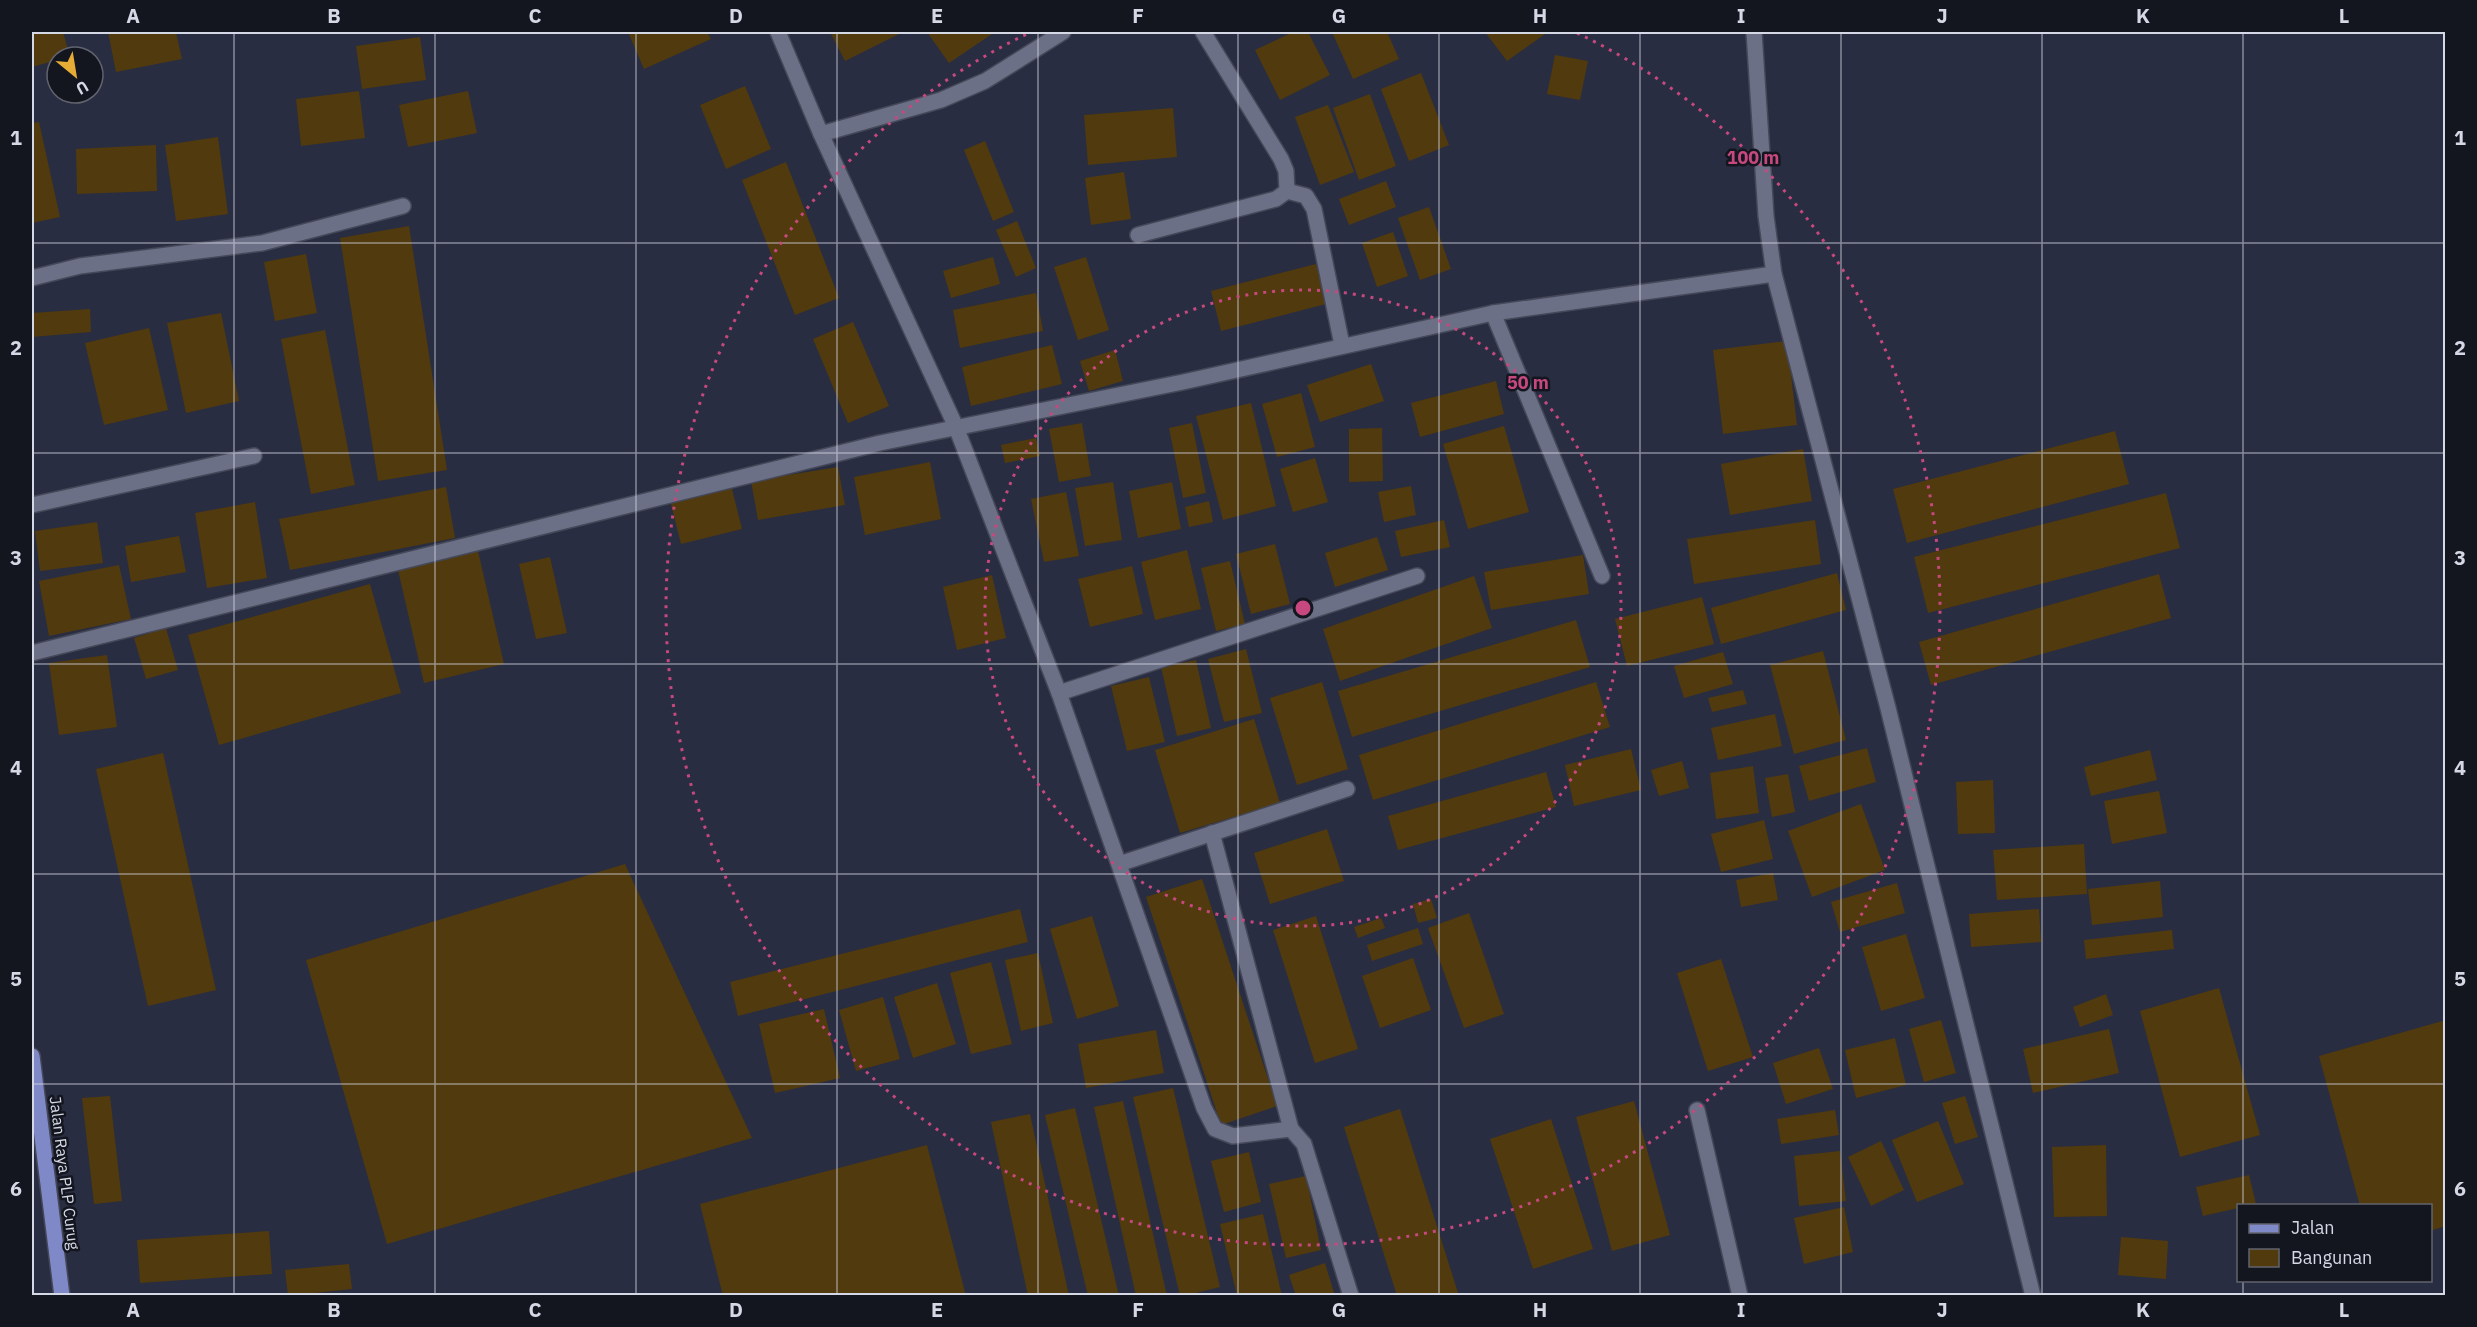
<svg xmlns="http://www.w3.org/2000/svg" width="2477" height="1327" font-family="'IBM Plex Sans',sans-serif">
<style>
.building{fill:#513a0d}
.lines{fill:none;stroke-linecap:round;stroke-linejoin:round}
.lane-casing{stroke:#454858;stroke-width:18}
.street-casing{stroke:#454858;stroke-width:18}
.primary-casing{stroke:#454858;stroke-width:18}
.lane{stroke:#6b7087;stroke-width:15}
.street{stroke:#6b7087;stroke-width:15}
.primary{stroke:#7f89c7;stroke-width:15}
.grid{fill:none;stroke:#d5d8e5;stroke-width:1.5;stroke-opacity:0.55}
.ring{fill:none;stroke:#c7487e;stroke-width:3;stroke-dasharray:3 6}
.labels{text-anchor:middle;stroke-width:5;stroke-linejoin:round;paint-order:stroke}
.street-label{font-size:16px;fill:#d5d8e5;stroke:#14161f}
.centre{fill:#c7487e;stroke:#14161f;stroke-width:3}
.ring-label{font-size:18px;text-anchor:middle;font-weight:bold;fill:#c7487e;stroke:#14161f;stroke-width:5;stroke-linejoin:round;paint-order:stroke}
.neatline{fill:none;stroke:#d5d8e5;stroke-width:2}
.grid-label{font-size:20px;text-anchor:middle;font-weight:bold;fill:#d5d8e5}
</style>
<rect width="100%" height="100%" fill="#292d41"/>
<g class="building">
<path d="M32 32H63L70 57H57V60L32 67Z"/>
<path d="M108 32H176L182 59 116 72Z"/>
<path d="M628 32H707L711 39 644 69Z"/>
<path d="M830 32H903L845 61Z"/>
<path d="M927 32H995L949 63Z"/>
<path d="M1293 32H1308L1330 75 1280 100 1255 50Z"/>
<path d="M1332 32H1387L1399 59 1353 79Z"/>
<path d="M1485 32H1548L1507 61Z"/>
<path d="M420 37 426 80 362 89 356 46Z"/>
<path d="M1555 55 1588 61 1580 100 1547 94Z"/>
<path d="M1421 73 1449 145 1409 161 1381 89Z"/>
<path d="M745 86 771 149 726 169 700 105Z"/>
<path d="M359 91 365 138 301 146 296 99Z"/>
<path d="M468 91 477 133 408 147 399 105Z"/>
<path d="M1370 94 1396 166 1359 180 1333 108Z"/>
<path d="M1328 105 1354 172 1320 185 1295 117Z"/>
<path d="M1173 108 1177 157 1088 165 1084 115Z"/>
<path d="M39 122 60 217 32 223V123Z"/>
<path d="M218 137 228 214 176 221 165 145Z"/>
<path d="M985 141 1014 212 993 221 964 150Z"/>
<path d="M156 145 157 191 77 194 76 149Z"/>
<path d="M786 162 839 298 795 315 742 180Z"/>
<path d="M1124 172 1131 219 1091 225 1085 178Z"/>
<path d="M1386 181 1396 207 1349 225 1339 199Z"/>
<path d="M1429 207 1451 269 1420 280 1398 218Z"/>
<path d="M1017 221 1036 268 1016 277 996 230Z"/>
<path d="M409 226 447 470 378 481 340 238Z"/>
<path d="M1393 232 1408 276 1377 287 1362 243Z"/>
<path d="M306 254 317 313 275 321 264 262Z"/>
<path d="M993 257 1000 284 951 298 943 271Z"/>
<path d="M1086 257 1109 330 1078 340 1054 267Z"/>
<path d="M1316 264 1326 304 1221 331 1211 291Z"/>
<path d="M1036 293 1043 331 960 348 953 310Z"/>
<path d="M90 309 91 332 32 337V313Z"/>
<path d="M221 313 239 401 186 413 167 323Z"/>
<path d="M853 322 889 406 848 423 813 339Z"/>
<path d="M149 328 168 410 104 425 85 343Z"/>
<path d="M325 330 355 485 311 494 281 339Z"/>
<path d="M1787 341 1797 425 1723 434 1713 350Z"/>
<path d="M1052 345 1062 384 971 406 962 367Z"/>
<path d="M1115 350 1123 381 1089 391 1080 361Z"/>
<path d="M1371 364 1384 401 1320 422 1307 385Z"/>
<path d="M1496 381 1504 414 1420 437 1411 403Z"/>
<path d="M1301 393 1315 447 1277 457 1262 404Z"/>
<path d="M1251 403 1276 506 1223 520 1196 416Z"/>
<path d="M1082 423 1091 476 1059 482 1049 429Z"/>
<path d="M1192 423 1206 493 1183 498 1169 428Z"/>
<path d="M1504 426 1529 512 1468 529 1443 444Z"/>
<path d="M1382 428 1383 481 1349 482V429Z"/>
<path d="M2115 431 2129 484 1907 543 1893 489Z"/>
<path d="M1036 438 1040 456 1005 463 1001 445Z"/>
<path d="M1803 449 1812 501 1730 515 1721 464Z"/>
<path d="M1315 458 1328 502 1293 512 1280 469Z"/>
<path d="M930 462 941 519 865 535 854 477Z"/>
<path d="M838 467 845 505 758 520 751 481Z"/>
<path d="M1113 482 1122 540 1085 546 1075 488Z"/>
<path d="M1172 482 1181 529 1138 538 1129 491Z"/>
<path d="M731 485 742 529 681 544 670 500Z"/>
<path d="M1411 486 1416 515 1384 522 1378 492Z"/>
<path d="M446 487 455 538 290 570 279 519Z"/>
<path d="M1066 492 1079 556 1044 562 1031 499Z"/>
<path d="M2166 493 2180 548 1928 613 1914 557Z"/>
<path d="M1209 501 1213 522 1189 527 1185 507Z"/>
<path d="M255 502 267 578 207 588 195 513Z"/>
<path d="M1444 520 1450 547 1401 557 1395 531Z"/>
<path d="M1815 520 1821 564 1694 584 1687 539Z"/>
<path d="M97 522 103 563 40 571 35 531Z"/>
<path d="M179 536 186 572 131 582 125 546Z"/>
<path d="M1377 537 1388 570 1335 587 1325 553Z"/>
<path d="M1275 544 1290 604 1251 614 1236 554Z"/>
<path d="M1187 550 1201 609 1155 620 1141 562Z"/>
<path d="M478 551 504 664 424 683 398 570Z"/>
<path d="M1583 555 1589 594 1491 610 1484 572Z"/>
<path d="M550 557 567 633 536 639 519 564Z"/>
<path d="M1230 561 1245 624 1216 631 1201 568Z"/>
<path d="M119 565 131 619 49 636 39 581Z"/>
<path d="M1132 566 1143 614 1090 627 1078 579Z"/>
<path d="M1837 573 1846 610 1721 644 1711 608Z"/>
<path d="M2159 574 2171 618 1931 685 1919 642Z"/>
<path d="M992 575 1006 638 957 650 943 587Z"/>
<path d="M1474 576 1492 628 1340 681 1323 629Z"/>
<path d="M370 584 401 693 219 745 188 635Z"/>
<path d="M1702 597 1714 644 1627 666 1615 619Z"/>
<path d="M1576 620 1590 667 1352 737 1338 691Z"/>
<path d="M166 628 178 670 146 679 134 638Z"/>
<path d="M1246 649 1262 713 1224 722 1208 659Z"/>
<path d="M1823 651 1846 740 1794 754 1770 665Z"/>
<path d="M1723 652 1733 684 1684 698 1674 666Z"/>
<path d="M107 655 117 727 59 735 49 663Z"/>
<path d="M1196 660 1211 728 1177 736 1161 667Z"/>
<path d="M1149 677 1165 742 1127 751 1111 686Z"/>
<path d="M1322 682 1348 769 1297 785 1270 698Z"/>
<path d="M1596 682 1610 727 1373 800 1359 755Z"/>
<path d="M1743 690 1747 704 1712 712 1708 698Z"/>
<path d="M1775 714 1782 746 1718 760 1711 728Z"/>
<path d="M1254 719 1280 803 1180 833 1155 750Z"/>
<path d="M1867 748 1876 782 1809 801 1799 766Z"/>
<path d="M1631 749 1641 790 1574 806 1565 765Z"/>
<path d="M2150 750 2157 780 2091 796 2084 767Z"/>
<path d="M163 753 216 990 148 1006 96 769Z"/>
<path d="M1682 761 1689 788 1659 796 1651 770Z"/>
<path d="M1753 766 1759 813 1716 819 1710 773Z"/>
<path d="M1546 772 1556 807 1398 850 1388 816Z"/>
<path d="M1788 774 1795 812 1772 817 1765 778Z"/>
<path d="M1993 780 1995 833 1958 834 1956 782Z"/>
<path d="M2159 791 2167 833 2112 844 2104 801Z"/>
<path d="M1861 804 1885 870 1812 897 1788 831Z"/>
<path d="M1764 820 1773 859 1721 872 1711 834Z"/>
<path d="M1327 829 1344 881 1270 904 1254 853Z"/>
<path d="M2084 844 2087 894 1997 900 1993 850Z"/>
<path d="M625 864 752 1138 387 1244 306 960Z"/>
<path d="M1773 873 1778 900 1741 907 1736 880Z"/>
<path d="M1202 879 1277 1106 1221 1125 1146 897Z"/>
<path d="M2160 881 2163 917 2092 925 2088 889Z"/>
<path d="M1897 883 1905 913 1840 932 1831 902Z"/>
<path d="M1431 899 1437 918 1418 923 1413 904Z"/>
<path d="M1020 909 1028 942 738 1016 730 982Z"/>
<path d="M2039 909 2041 942 1971 947 1969 914Z"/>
<path d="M1469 913 1504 1014 1464 1028 1428 928Z"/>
<path d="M1092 916 1119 1006 1077 1019 1050 929Z"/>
<path d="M1316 916 1358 1049 1315 1063 1273 930Z"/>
<path d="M1381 918 1385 928 1358 938 1354 927Z"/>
<path d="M1418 928 1423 944 1372 961 1367 945Z"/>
<path d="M2172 930 2174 949 2086 959 2084 940Z"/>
<path d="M1906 934 1925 998 1881 1011 1862 947Z"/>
<path d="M1038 953 1053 1023 1021 1031 1005 960Z"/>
<path d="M1413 958 1431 1010 1380 1028 1362 976Z"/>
<path d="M1721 959 1753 1057 1708 1071 1677 973Z"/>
<path d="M991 962 1012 1044 971 1054 950 973Z"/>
<path d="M937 983 956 1044 913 1058 894 997Z"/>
<path d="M2219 988 2260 1135 2180 1157 2140 1011Z"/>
<path d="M2106 994 2113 1015 2080 1027 2073 1007Z"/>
<path d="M883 997 900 1059 856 1071 839 1010Z"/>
<path d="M824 1009 840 1078 775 1093 759 1024Z"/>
<path d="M1941 1020 1956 1073 1924 1082 1909 1029Z"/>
<path d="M2446 1020V1226L2430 1231V1206H2360L2319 1056Z"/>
<path d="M2109 1029 2119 1073 2033 1093 2023 1049Z"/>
<path d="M1156 1030 1164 1073 1086 1088 1078 1044Z"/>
<path d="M1895 1038 1906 1085 1856 1098 1845 1050Z"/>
<path d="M1819 1048 1833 1089 1786 1104 1773 1063Z"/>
<path d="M1173 1088 1220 1287 1183 1296H1180L1133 1097Z"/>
<path d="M110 1096 122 1201 94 1204 82 1098Z"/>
<path d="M1965 1096 1978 1137 1955 1144 1942 1103Z"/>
<path d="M1123 1101 1167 1296H1136L1094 1107Z"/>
<path d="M1634 1101 1670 1235 1612 1251 1576 1117Z"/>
<path d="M1075 1108 1119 1296H1088L1045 1115Z"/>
<path d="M1400 1109 1459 1296H1397L1344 1127Z"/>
<path d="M1835 1110 1839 1135 1781 1144 1777 1119Z"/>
<path d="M1030 1114 1069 1296H1028L991 1122Z"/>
<path d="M1551 1119 1593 1249 1533 1269 1490 1139Z"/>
<path d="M1938 1121 1964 1184 1917 1202 1892 1140Z"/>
<path d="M1881 1141 1904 1190 1871 1206 1848 1157Z"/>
<path d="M927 1145 966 1296H723L700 1204Z"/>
<path d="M2106 1145 2107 1216 2054 1217 2052 1147Z"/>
<path d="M1840 1151 1846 1201 1799 1206 1794 1156Z"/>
<path d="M1249 1152 1261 1202 1224 1212 1211 1161Z"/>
<path d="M2249 1175 2256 1204 2238 1206V1208L2203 1216 2196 1187Z"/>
<path d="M1306 1176 1321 1250 1286 1258 1269 1184Z"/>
<path d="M1844 1207 1853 1252 1804 1264 1794 1218Z"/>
<path d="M1263 1214 1282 1296H1237L1220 1224Z"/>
<path d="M269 1231 272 1274 140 1283 137 1240Z"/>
<path d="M2121 1237 2168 1241 2166 1279 2118 1275Z"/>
<path d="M1325 1263 1335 1296H1296L1289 1275Z"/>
<path d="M349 1264 352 1289 288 1296 285 1270Z"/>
</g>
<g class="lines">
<defs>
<path id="lane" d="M32 505 254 456"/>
<g id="street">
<path d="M778 32 821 134 956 427 1059 693 1204 1108 1215 1129 1233 1136 1291 1129 1304 1144 1351 1296"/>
<path d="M1754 32 1766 216 1774 274 1888 708 2033 1296"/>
<path d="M821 134 941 100 985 81 1063 32"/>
<path d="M1287 191 1306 196 1314 209 1342 345"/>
<path d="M1138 235 1276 199 1287 191 1286 171 1281 159 1203 32"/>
<path d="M32 278 80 266 262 243 403 206"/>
<path d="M1493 313 1602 576"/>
<path d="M32 653 880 443 1183 382 1493 313 1774 274"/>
<path d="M1059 693 1417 576"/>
<path d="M1212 833 1291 1129"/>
<path d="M1119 864 1347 789"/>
<path d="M1697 1110 1740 1296"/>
</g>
<path id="primary" d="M32 1056 62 1296"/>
</defs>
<use href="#lane" class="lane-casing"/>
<use href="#street" class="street-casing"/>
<use href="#primary" class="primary-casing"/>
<use href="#lane" class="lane"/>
<use href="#street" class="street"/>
<use href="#primary" class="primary"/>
</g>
<path class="grid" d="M234 32V1296M435 32V1296M636 32V1296M837 32V1296M1038 32V1296M1238 32V1296M1439 32V1296M1640 32V1296M1841 32V1296M2042 32V1296M2243 32V1206M32 243H2446M32 453H2446M32 664H2446M32 874H2446M32 1084H2446M2243 1280V1296"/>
<g class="ring">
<circle cx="1303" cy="608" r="318"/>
<path d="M1577 33A637 637 0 1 1 1029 33"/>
</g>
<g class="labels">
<g class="street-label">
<text transform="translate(65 1173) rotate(83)" y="6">Jalan Raya PLP Curug</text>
</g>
</g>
<circle cx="1303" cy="608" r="9" class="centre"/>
<g class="ring-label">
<text x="1753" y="164">100 m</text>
<text x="1528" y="389">50 m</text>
</g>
<rect width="2477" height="1327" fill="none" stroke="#14161f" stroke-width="66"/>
<rect x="2237" y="1204" width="195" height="78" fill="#14161f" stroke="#61646e" stroke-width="1.5"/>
<rect x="2249" y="1224" width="30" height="9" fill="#7f89c7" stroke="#61646e" stroke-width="1.5"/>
<text x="2291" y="1234" font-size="18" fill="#d5d8e5">Jalan</text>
<rect x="2249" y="1249" width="30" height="18" fill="#513a0d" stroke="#61646e" stroke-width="1.5"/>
<text x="2291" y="1264" font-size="18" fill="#d5d8e5">Bangunan</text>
<g transform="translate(75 75) rotate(150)"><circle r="28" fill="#14161f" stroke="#61646e" stroke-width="1.5"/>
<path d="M0-4.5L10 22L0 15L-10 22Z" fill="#e6ac36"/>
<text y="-9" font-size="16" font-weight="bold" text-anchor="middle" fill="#d5d8e5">U</text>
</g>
<rect x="33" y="33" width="2411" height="1261" class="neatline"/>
<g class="grid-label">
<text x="133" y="23">A</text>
<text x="334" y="23">B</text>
<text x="535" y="23">C</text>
<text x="736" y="23">D</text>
<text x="937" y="23">E</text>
<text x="1138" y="23">F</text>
<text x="1339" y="23">G</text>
<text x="1540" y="23">H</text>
<text x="1741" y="23">I</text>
<text x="1942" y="23">J</text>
<text x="2143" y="23">K</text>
<text x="2344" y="23">L</text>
<text x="16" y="145">1</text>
<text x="2460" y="145">1</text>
<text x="16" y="355">2</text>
<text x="2460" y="355">2</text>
<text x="16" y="565">3</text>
<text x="2460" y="565">3</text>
<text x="16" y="775">4</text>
<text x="2460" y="775">4</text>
<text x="16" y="986">5</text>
<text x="2460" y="986">5</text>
<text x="16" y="1196">6</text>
<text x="2460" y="1196">6</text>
<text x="133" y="1317">A</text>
<text x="334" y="1317">B</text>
<text x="535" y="1317">C</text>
<text x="736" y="1317">D</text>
<text x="937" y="1317">E</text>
<text x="1138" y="1317">F</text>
<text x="1339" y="1317">G</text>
<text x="1540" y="1317">H</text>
<text x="1741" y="1317">I</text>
<text x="1942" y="1317">J</text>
<text x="2143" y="1317">K</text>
<text x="2344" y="1317">L</text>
</g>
</svg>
